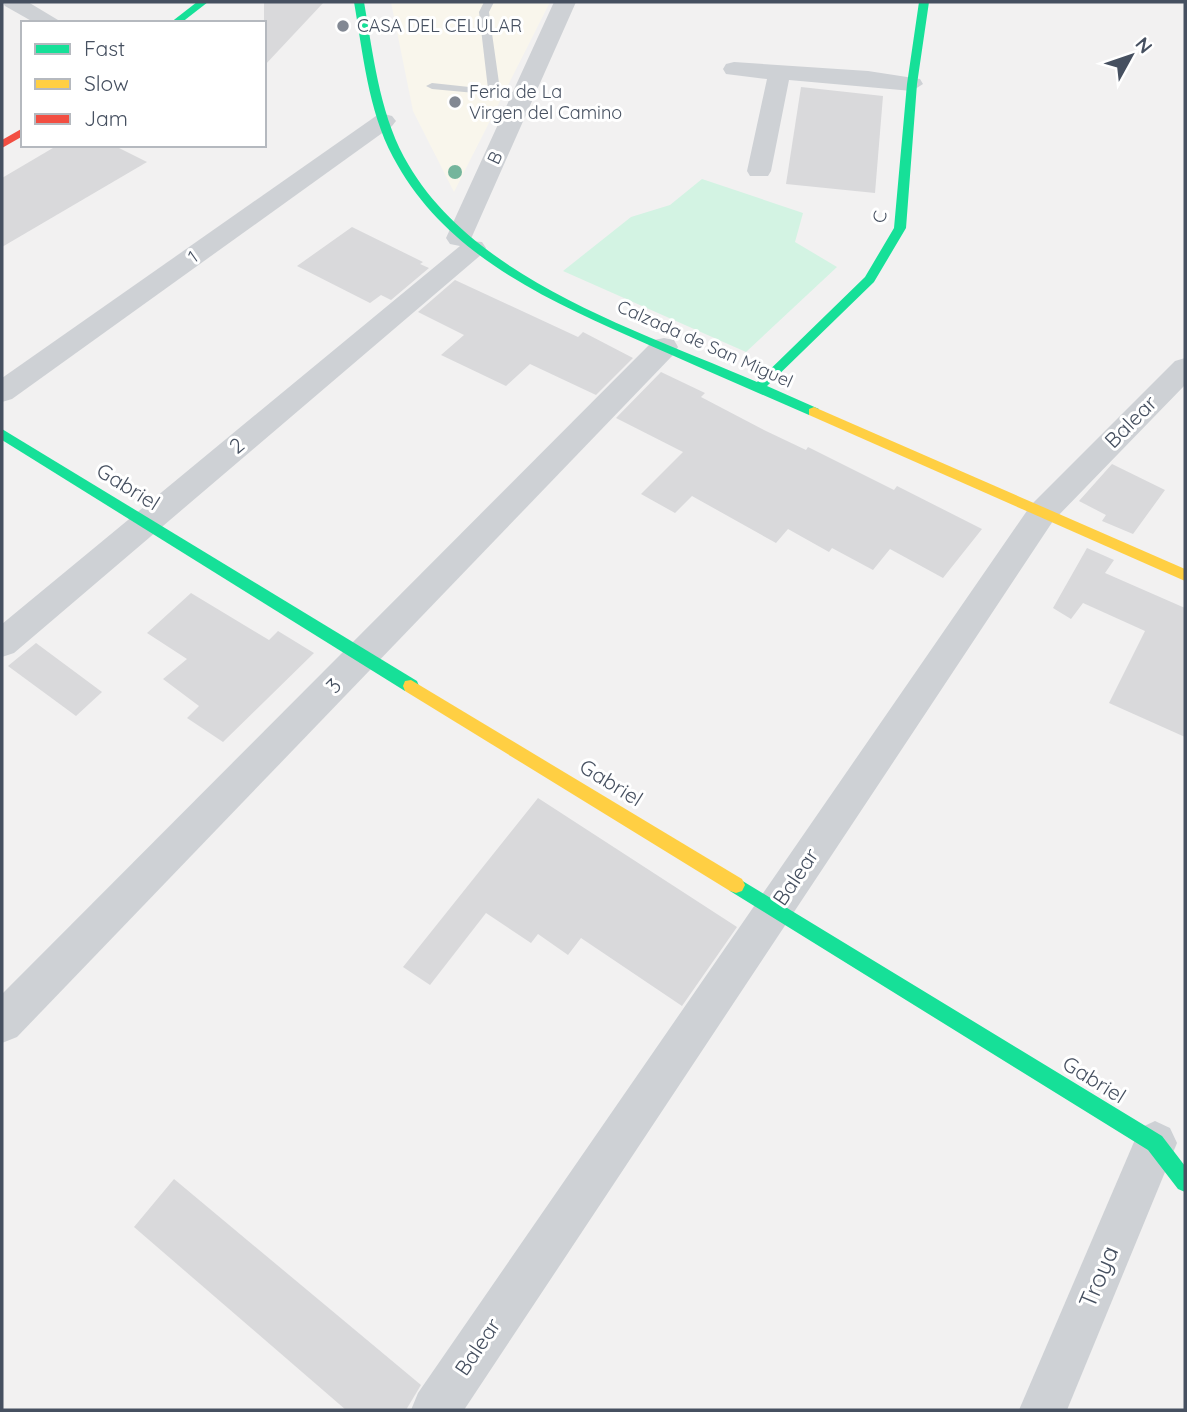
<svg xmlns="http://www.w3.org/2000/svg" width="1187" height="1412" font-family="Quicksand,sans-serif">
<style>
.commercial{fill:#f9f6ec}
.green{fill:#d3f3e3}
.building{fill:#d9d9db}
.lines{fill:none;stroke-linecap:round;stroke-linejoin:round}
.lane{fill:#ced1d5;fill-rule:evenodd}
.street{fill:#ced1d5;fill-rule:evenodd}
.fast{fill:#16e098;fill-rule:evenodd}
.slow{fill:#ffcf43;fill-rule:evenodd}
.jam{fill:#f24e42;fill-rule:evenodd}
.tree{fill:#74b59c}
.poi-dot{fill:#828893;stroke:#fff;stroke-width:2.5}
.labels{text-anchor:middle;stroke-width:6;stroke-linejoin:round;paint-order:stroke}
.far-poi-label{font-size:18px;fill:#465060;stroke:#fff;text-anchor:start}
.far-street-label{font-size:18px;fill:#465060;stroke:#fff}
.street-label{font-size:21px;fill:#465060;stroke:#fff}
.near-street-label{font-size:24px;fill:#465060;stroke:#fff}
</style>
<rect width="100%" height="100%" fill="#f2f1f1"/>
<path class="commercial" d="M391 2H550L454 192 413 111Z"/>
<path class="green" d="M702 179 803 213 795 242 837 267 746 352 563 271 631 217 670 205Z"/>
<g class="building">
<path d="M264 2H324L264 66Z"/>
<path d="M801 87 883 96 875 193 786 184Z"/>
<path d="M58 145H113L147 162 2 247V178Z"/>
<path d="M352 227 423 262 420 264 429 268 391 300 381 295 370 303 297 266Z"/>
<path d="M455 280 578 337 583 332 633 358 596 395 530 364 506 386 441 355 464 335 418 312Z"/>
<path d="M661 372 705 393 701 397 766 431 806 450 808 447 894 490 897 486 982 529 943 578 890 549 873 570 832 548 829 552 788 529 776 543 692 496 675 513 641 494 683 452 616 418Z"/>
<path d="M1112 464 1165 490 1133 534 1102 521 1106 515 1079 501Z"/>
<path d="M1087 548 1114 560 1105 573 1185 608V737L1109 703 1145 631 1083 603 1071 619 1053 608Z"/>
<path d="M191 593 269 640 278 631 314 653 223 742 187 718 199 706 163 679 187 659 147 633Z"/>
<path d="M36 643 102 692 76 716 8 666Z"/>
<path d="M538 798 737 927 682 1006 581 938 568 955 538 934 531 943 486 913 430 985 403 967Z"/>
<path d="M174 1179 421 1385 406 1410H346L134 1227Z"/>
</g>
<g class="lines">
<path class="lane" d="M484 2H494L489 12 500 90 528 94V98L432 89 426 86 432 83 488 89 479 12Z"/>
<g class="street">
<path d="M2 2H28L63 23H35L5 6Z"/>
<path d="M554 2H576L470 241 482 242 486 248 482 254 14 653 2 657V624L460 246 450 244 446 238Z"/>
<path d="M734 62 868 71 920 79 923 84 912 91 789 80 771 171 768 176H750L747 171 767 79 726 74 723 69 726 64Z"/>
<path d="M384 114 392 116 396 121 392 126 12 399 2 402V378L376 116Z"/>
<path d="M664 338 674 340 678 347 674 354 17 1037 2 1043V994L654 340Z"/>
<path d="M1185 358V385L1053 521 464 1410H411L418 1393 1031 505 1175 361Z"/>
<path d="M1155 1121 1170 1128 1177 1143 1067 1410H1019L1140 1128Z"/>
</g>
<g class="fast">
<path d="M197 2H208L181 23H170Z"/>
<path d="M354 2H364C373 53 379 110 404 157 470 279 636 329 757 382L865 277 894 228 907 84 919 2H929L917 84 906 228 874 282 767 386 819 409V415H809C756 392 703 369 649 345 550 301 446 257 393 157 368 110 363 53 354 2Z"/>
<path d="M2 429 417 681 419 686 417 691H405L2 440Z"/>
<path d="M736 877 1162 1136 1185 1166V1192L1178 1189 1148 1150 730 891 727 885 730 879Z"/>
</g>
<g class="slow">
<path d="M814 407 1185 569V581L809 415V409Z"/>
<path d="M411 680 742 879 745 885 742 891 736 893 730 891 405 691 403 686 405 681Z"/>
</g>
<path class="jam" d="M23 128V136L2 148V140Z"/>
</g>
<circle class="tree" cx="455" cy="172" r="7"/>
<g class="poi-dot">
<circle cx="343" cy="26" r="7"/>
<circle cx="455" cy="102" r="7"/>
</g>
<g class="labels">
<g class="far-poi-label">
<text x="357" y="32">CASA DEL CELULAR</text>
<text x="469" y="98">Feria de La<tspan x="469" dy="21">Virgen del Camino</tspan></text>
</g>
<g class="far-street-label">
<text transform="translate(495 158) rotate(-65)" y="6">B</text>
<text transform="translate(880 217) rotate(-77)" y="6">C</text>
<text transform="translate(193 257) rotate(-35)" y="6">1</text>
<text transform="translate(705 344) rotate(24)" y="6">Calzada de San Miguel</text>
</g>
<g class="street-label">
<text transform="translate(1131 422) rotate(-45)" y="7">Balear</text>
<text transform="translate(237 446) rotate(-40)" y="7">2</text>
<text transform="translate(128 487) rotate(32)" y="7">Gabriel</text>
<text transform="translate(334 686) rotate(-45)" y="7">3</text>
<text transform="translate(611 783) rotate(32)" y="7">Gabriel</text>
<text transform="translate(796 877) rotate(-56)" y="7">Balear</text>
<text transform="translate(1094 1080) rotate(32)" y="7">Gabriel</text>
<text transform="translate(478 1347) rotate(-56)" y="7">Balear</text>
</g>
<g class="near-street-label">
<text transform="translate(1099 1277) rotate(-67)" y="8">Troya</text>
</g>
</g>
<rect width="1187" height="1412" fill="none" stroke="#465060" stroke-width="7"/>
<rect x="21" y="21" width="245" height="126" fill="#ffffff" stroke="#b5b9bf" stroke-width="2"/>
<rect x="35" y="44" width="35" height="10" fill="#16e098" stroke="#b5b9bf" stroke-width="2"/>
<text x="84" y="56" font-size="21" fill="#465060">Fast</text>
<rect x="35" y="79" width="35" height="10" fill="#ffcf43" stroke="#b5b9bf" stroke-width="2"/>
<text x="84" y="91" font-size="21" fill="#465060">Slow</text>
<rect x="35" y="114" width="35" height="10" fill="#f24e42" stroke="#b5b9bf" stroke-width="2"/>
<text x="84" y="126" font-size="21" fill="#465060">Jam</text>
<g transform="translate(1131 56) rotate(50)" stroke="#ffffff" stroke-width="5" paint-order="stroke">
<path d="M0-5L12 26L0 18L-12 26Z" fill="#465060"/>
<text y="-10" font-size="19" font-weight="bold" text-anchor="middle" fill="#465060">N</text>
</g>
</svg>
